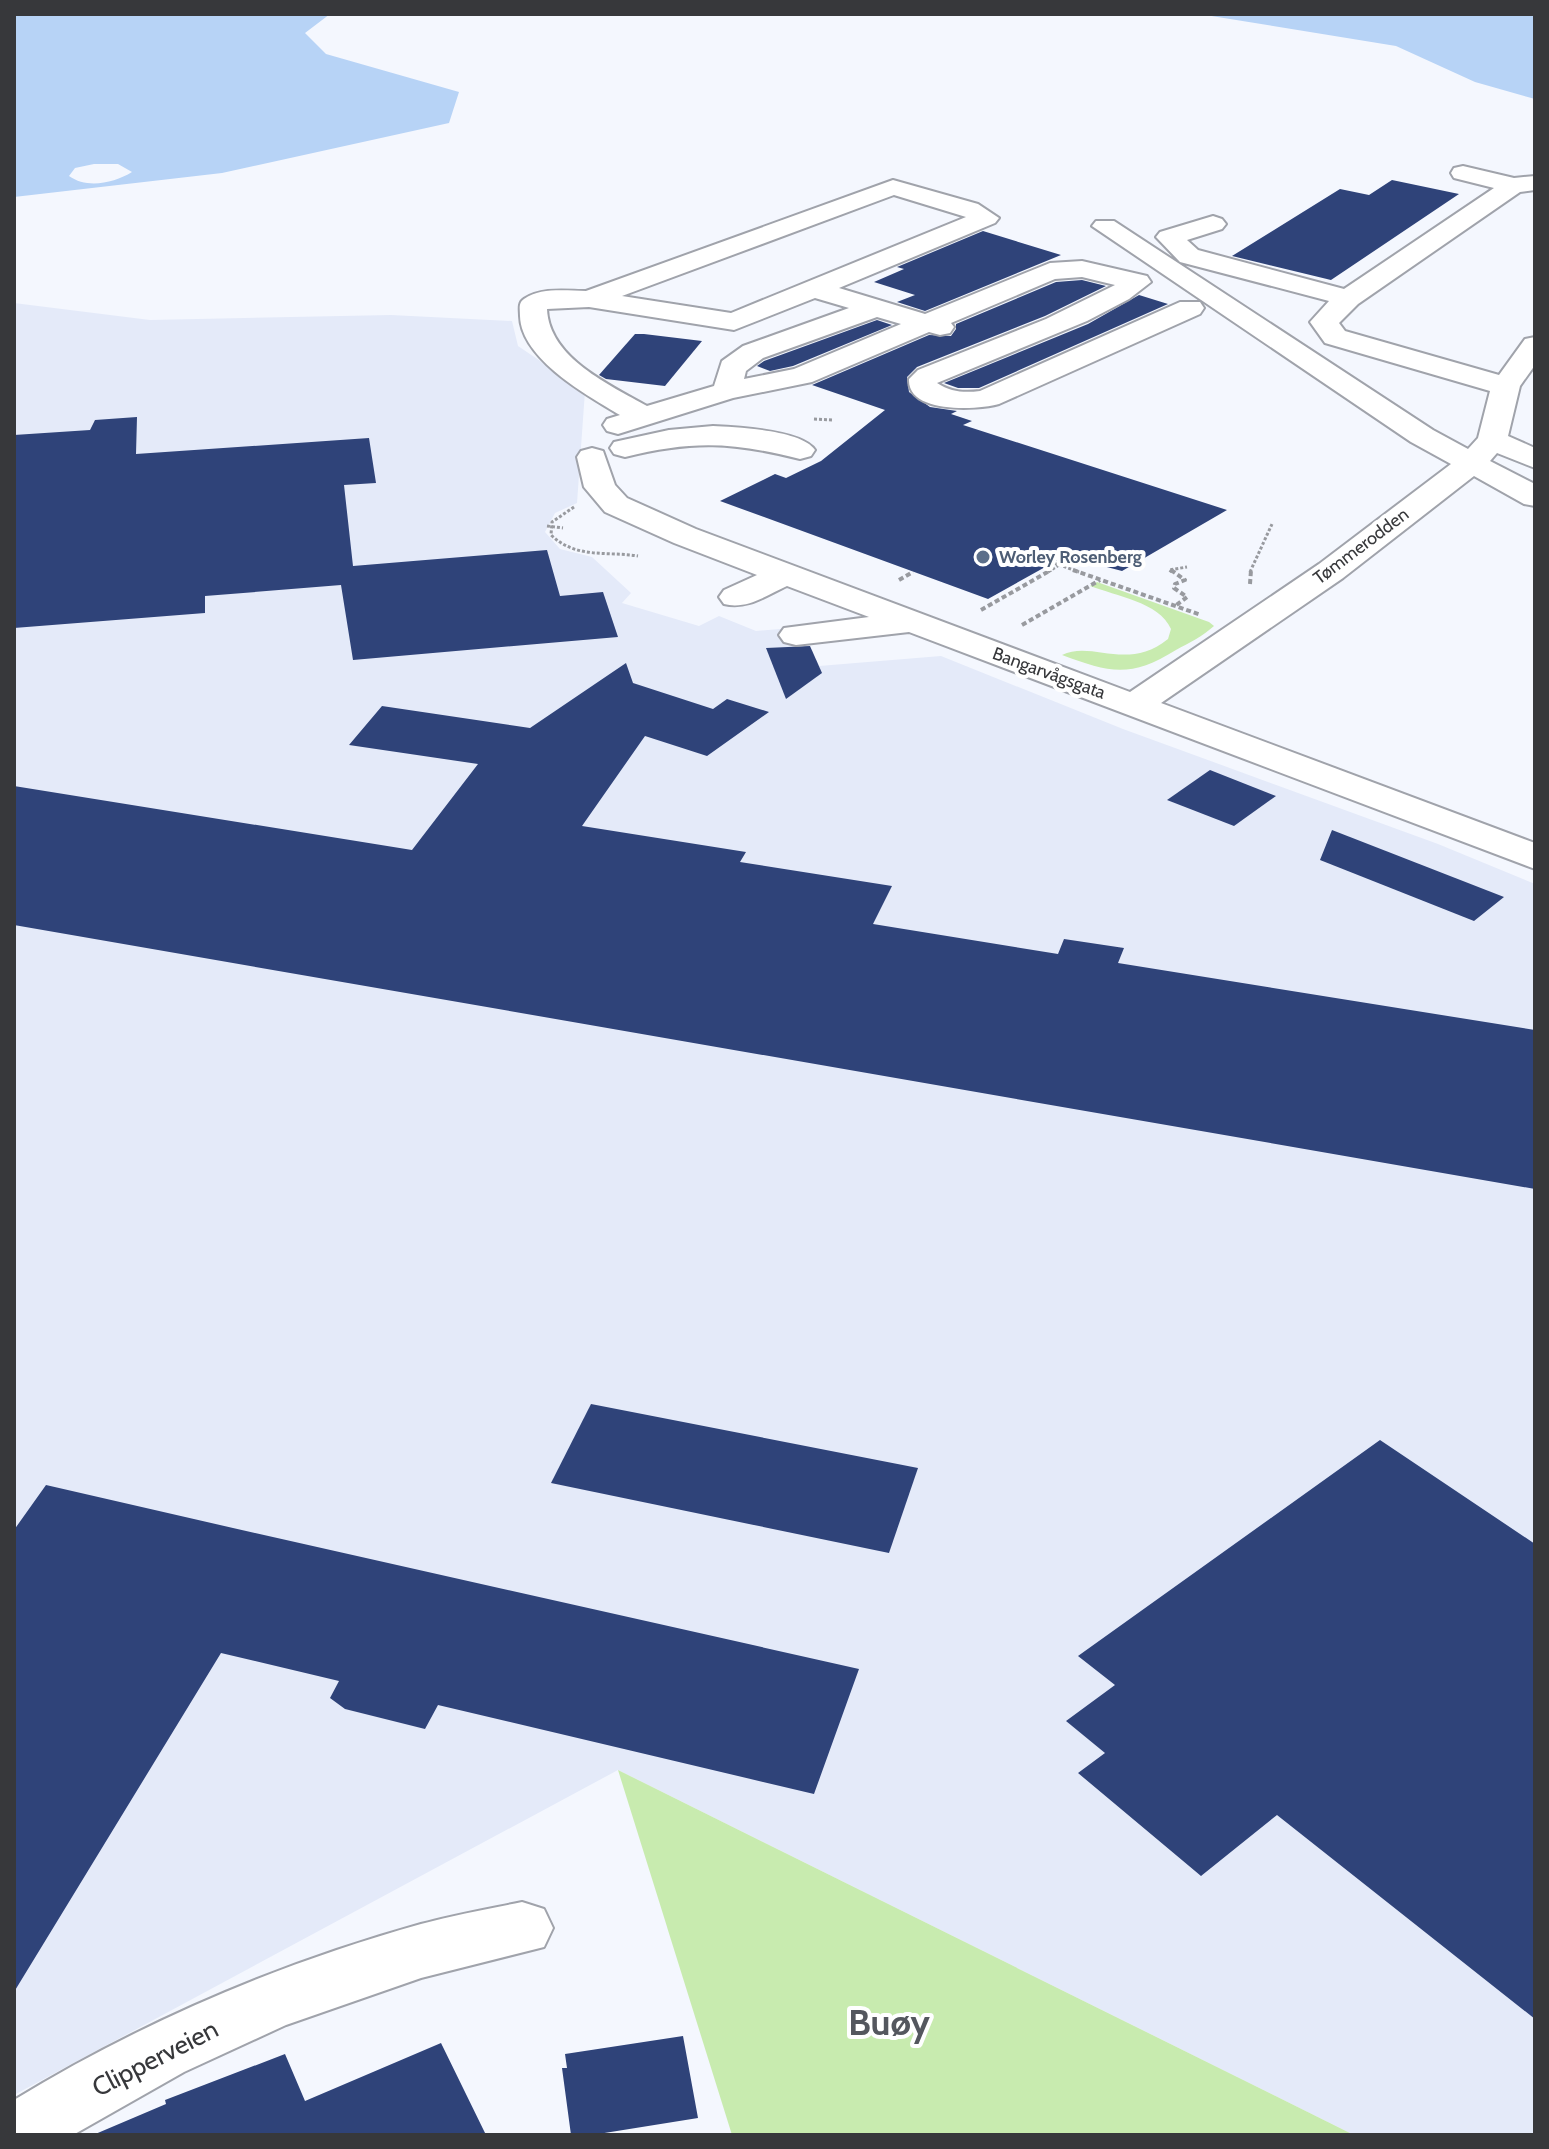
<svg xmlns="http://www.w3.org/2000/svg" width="1549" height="2149" font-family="Cabin,sans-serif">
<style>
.built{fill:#e4eaf9}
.green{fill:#c8ebaf}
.water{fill:#b7d3f6;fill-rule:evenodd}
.building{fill:#2f4379}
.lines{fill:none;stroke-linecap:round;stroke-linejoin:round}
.minor-casing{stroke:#a0a3ab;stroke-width:4}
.path-far1{stroke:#989a9f;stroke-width:3;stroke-dasharray:3 2;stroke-linecap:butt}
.path{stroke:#989a9f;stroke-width:4;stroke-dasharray:5 3;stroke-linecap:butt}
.minor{fill:#fff;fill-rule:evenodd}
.service-dot{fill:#5c6f8a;stroke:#fff;stroke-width:3}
.labels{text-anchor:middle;stroke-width:8;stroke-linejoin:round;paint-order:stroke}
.far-street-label{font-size:18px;fill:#37383b;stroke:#fff}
.far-service-label{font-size:18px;font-weight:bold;fill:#4e5e75;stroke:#fff;text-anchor:start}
.near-street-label{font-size:26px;fill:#37383b;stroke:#fff}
.near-district-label{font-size:36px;font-weight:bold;fill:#54575e;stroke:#fff}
</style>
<rect width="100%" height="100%" fill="#f4f7fe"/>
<path class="built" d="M14 303 150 320 391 315 512 321 518 346 585 391 577 503 555 513 545 532 560 549 592 557 631 593 622 603 699 626 719 616 756 631 792 628 799 645H809L819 666 941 656 1123 729 1438 844 1535 884V2135H1354L618 1770 14 2095Z"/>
<g class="green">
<path d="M1097 582 1209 622 1214 626C1203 636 1189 643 1176 650 1131 678 1110 673 1062 655 1092 640 1127 672 1168 639L1171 629C1159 602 1116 596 1090 586Z"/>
<path d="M618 1770 1354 2135H732Z"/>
</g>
<g class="water">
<path d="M14 14H330L305 33 326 54 459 92 449 123 222 173 14 197ZM94 164H118L132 172C114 183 87 189 69 176L75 168Z"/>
<path d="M1199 14H1535V99L1475 82 1396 46Z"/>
</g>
<g class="building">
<path d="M1392 180 1459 194 1331 280 1232 256 1340 189 1369 195Z"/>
<path d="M983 231 1061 255 925 311 897 302 915 295 874 282 904 269 897 267Z"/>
<path d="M1082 280 1106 286 1045 316 917 367 907 377 909 392 930 407 957 411 951 414 972 421 963 425 1227 510 1122 571 1065 556 988 599 720 501 775 474 786 478 821 461 885 410 812 385 929 335 951 336 956 329V324L1056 282Z"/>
<path d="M1139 295 1168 304 979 388H958L944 383 1088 324Z"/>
<path d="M877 320 892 325 793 366 770 371 757 366 764 361Z"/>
<path d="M635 334H644L702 341 665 386 606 379 599 375Z"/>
<path d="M137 417 136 454 369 438 376 483 344 485 353 566 547 550 560 596 603 592 618 637 353 660 341 585 205 596V613L14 628V435L90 430 95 420Z"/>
<path d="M810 646 822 673 786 699 766 648Z"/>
<path d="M626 663 633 683 713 709 727 699 769 712 707 756 645 736 582 826 746 852 740 862 892 886 873 924 1058 954 1064 939 1124 948 1118 963 1535 1030V1189L14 925V786L412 850 478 764 349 745 382 706 530 728Z"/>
<path d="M1210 770 1276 796 1234 826 1167 800Z"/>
<path d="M1332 830 1504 897 1474 921 1320 860Z"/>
<path d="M591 1404 918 1468 889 1553 551 1483Z"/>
<path d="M1380 1440 1535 1544V2019L1277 1815 1201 1876 1078 1773 1105 1753 1066 1721 1115 1685 1078 1656Z"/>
<path d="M46 1485 233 1528 859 1669 814 1794 438 1705 425 1729 345 1709 330 1698 339 1681 221 1653 14 1992V1530Z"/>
<path d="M683 2036 698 2118 592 2135H571L562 2068H567L565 2054Z"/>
<path d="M441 2043 486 2135H93L166 2104 165 2100 285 2054 305 2101Z"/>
</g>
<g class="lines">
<defs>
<g id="minor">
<path d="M1463 166 1514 178 1535 176V190L1520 192 1358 304 1339 323 1345 331 1499 375 1525 339 1535 337V365L1520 386 1508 436 1535 448V468L1497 453 1490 461 1535 484V506L1524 504 1474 476 1343 578 1161 703 1535 843V869L909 632 796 645 784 642 779 635 784 628 869 617 787 586C767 595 747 610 724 604L719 597 724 590 757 575 674 543 605 512 584 487 577 457 581 451 592 448 603 451 615 485 627 498 696 529 1130 692 1319 564 1451 464 1411 442 1092 226 1096 221H1114L1433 430 1468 449 1478 438 1490 391 1325 343 1310 322 1329 301 1180 262 1156 237 1160 232 1213 216 1222 219 1226 224 1222 229 1187 240 1198 250 1344 289 1494 188 1454 178 1451 173 1454 168Z"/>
<path d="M893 180 978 204 999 218 995 223 839 288 925 314 1050 263 1082 261 1147 276 1151 282 1129 299 1087 321 937 383C951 392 964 393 980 391L1180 302H1200L1204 308 1200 314 999 404C978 410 907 414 909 379L918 370 1046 319 1115 285 1082 277 1055 279 951 323 954 327 950 333 940 335 929 332 812 382 733 398 618 434 607 431 603 425 607 419 620 415C588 396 521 359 520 316 520 310 518 303 524 299 541 287 567 291 586 291ZM894 195 966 217 731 313 622 296ZM815 298 849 308 743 346 722 361 714 386 647 406C610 385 549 358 547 309L589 307 734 330ZM877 317 901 324 794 369 744 379 746 371 763 358Z"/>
<path d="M713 426C736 427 802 430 815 450L811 456 800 459C733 442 693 440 625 457L614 454 610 448 614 442 669 430Z"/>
<path d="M522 1902 544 1909 553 1928 544 1947 421 1978 286 2025 184 2072 73 2135H14V2100C140 2023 278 1964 421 1924 454 1915 488 1909 522 1902Z"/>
</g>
</defs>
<use href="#minor" class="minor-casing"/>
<g class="path-far1">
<path d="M814 419 833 420"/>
<path d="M574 507 552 522 551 535C576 559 606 551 638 556"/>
<path d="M547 526 563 528"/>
<path d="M1040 558 1079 572"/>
<path d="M1048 572 1059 565"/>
<path d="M1172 572 1169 570 1187 567"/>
<path d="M1250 572 1272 524"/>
</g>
<g class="path">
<path d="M1073 570 1201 615"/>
<path d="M1171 570 1185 580 1175 584 1174 588 1187 597 1175 606"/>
<path d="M899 580 913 572"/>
<path d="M1250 584 1251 570"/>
<path d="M981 610 1051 570"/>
<path d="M1022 625 1100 580"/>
</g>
<use href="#minor" class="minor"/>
</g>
<circle class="service-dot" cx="983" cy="557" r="8"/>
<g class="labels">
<g class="far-street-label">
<text transform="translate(1361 546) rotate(-37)" y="6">Tømmerodden</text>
<text transform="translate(1049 673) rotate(20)" y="6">Bangarvågsgata</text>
</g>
<g class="far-service-label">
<text x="999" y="563">Worley Rosenberg</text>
</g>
<g class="near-street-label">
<text transform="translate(155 2058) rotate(-27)" y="9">Clipperveien</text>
</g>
<g class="near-district-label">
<text x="889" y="2035">Buøy</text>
</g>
</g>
<rect width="1549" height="2149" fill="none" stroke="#37383b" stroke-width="32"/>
</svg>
